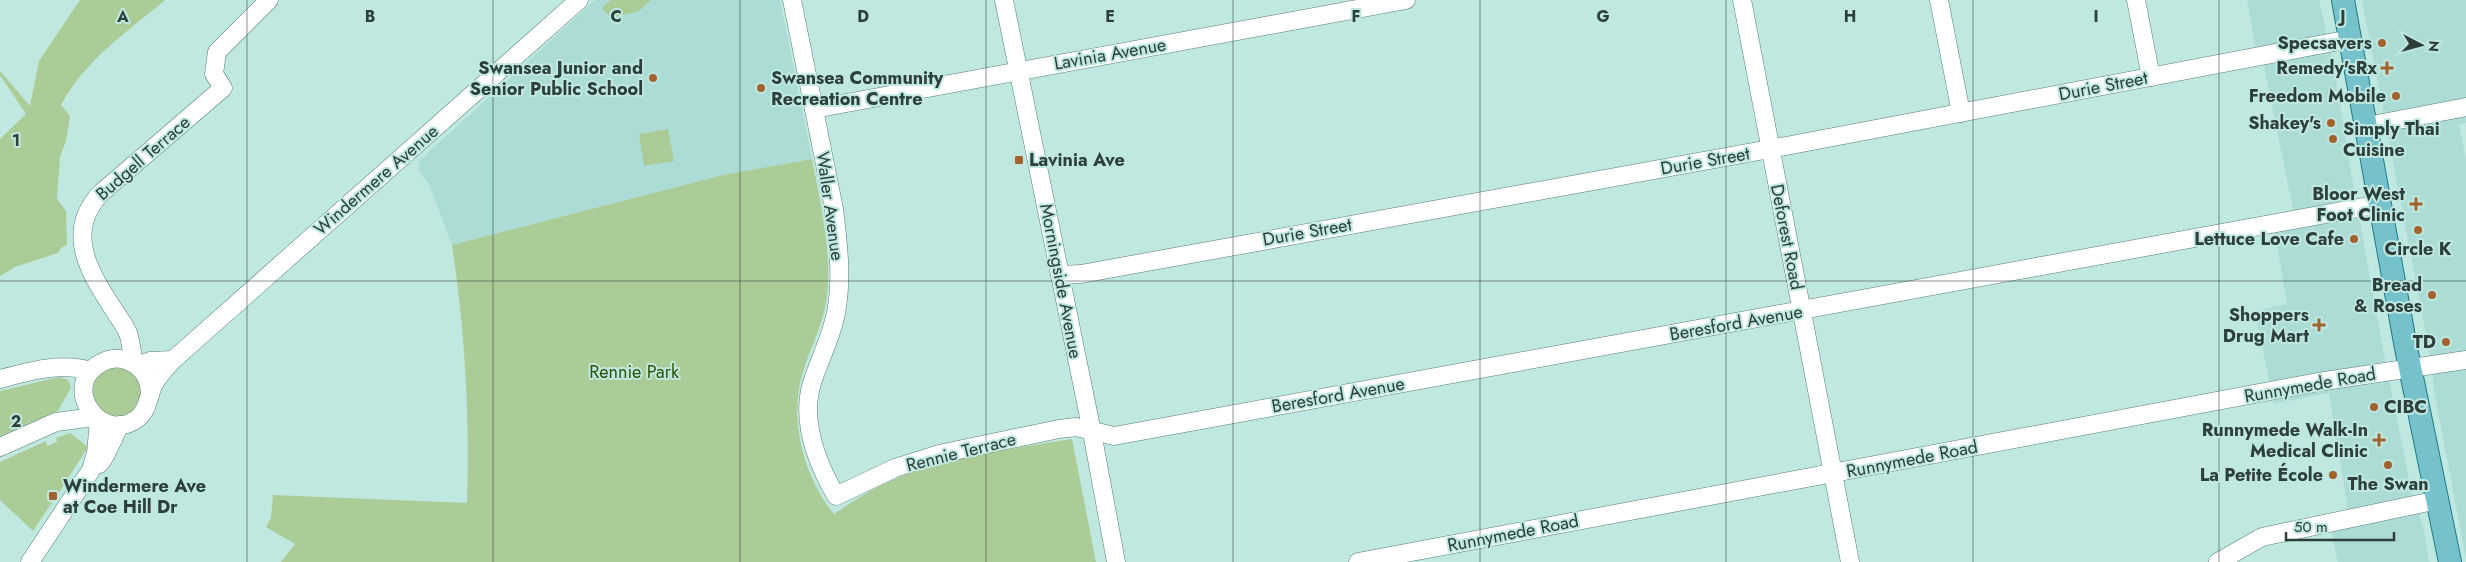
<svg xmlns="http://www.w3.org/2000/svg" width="2466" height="562" font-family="Jost,sans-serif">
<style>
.built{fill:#abdcd5}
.green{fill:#abcc96}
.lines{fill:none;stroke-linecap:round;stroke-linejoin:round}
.minor-casing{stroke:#577d77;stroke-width:19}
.major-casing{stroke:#207a84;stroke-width:24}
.minor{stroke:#fff;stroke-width:18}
.major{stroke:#75c2cd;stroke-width:22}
.grid{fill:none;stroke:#2d3e3b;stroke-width:1;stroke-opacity:0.55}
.poi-dot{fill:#a3622d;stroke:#bfe8e1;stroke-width:2}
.labels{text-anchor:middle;stroke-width:4;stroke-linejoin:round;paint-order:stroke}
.poi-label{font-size:18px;font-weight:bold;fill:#2d3e3b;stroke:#bfe8e1;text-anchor:end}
.street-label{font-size:18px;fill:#2d3e3b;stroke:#bfe8e1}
.park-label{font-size:18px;fill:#2c5300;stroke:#bfe8e1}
.grid-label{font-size:16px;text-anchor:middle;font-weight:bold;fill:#2d3e3b;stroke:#bfe8e1;stroke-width:4;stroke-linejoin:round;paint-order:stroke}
</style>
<rect width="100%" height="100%" fill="#bfe8e1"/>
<g class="built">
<path d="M595 0H780L812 159 723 175 452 245 429 184 418 170 420 160Z"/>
<path d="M2247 0H2319L2333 61 2354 190 2383 349 2411 489 2424 529 2429 562H2338L2328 514 2348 510 2329 393 2274 404 2255 311 2287 304 2275 233 2297 228 2264 67 2255 44Z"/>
<path d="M2362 0H2466V123L2459 124 2466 160V559L2435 395 2428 345Z"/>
</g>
<g class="green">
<path d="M80 0H165C127 32 84 61 61 105L70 116 66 141 60 157 57 199 66 211 67 245 61 248 58 253 15 267 0 276V139L26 114 0 75V71L30 106 39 61Z"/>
<path d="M611 0H651L639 11 611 18 602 8Z"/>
<path d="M668 129 674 161 644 166 639 134Z"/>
<path d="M812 159C821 206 833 255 826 302 822 328 809 350 802 375 789 422 804 477 834 514 851 503 868 491 886 483 936 459 1016 448 1072 439L1096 562H281L295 544 266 527 271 518 273 495 467 503C470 416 465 331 452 245L723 175Z"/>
<circle cx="117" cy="392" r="24"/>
<path d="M59 377 68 380 71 387 58 411 0 436V391Z"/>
<path d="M70 433 88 447 58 494 54 491 49 498 53 501 33 531 0 500V462L46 441 47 446 57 442 56 438Z"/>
</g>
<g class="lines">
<defs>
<g id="minor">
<path d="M792 0 834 209C838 241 842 275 837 307 833 334 820 358 812 383 800 422 817 463 836 496L895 468 939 454 1059 429 1076 427 1114 436 2380 204"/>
<path d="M1004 0 1092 432 1116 562"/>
<path d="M1742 0 1850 562"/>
<path d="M1939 0 1961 113"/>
<path d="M2136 0 2151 77"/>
<path d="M814 109 1406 0"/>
<path d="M2367 126 2466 107"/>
<path d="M1060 275 1081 274 1786 146 2350 39"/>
<path d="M134 363C132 354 131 342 128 333 124 324 117 315 112 307 88 270 65 231 101 193L223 88 214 74 217 52 269 0"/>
<path d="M138 366 150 361 173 360"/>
<path d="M0 379C29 371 61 362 91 371"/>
<path d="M150 396C150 381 144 368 130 362 121 357 110 358 101 363 59 385 101 447 138 418 149 409 148 395 154 384 159 375 167 367 173 360L579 0"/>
<path d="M0 447 56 422 94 417"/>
<path d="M99 464C104 461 115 434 120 425"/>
<path d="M30 562 91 470 96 453 99 420"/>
<path d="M1358 562 2318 382 2466 360"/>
<path d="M2218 562 2262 537 2438 500"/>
</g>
<path id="major" d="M2343 0 2406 348 2450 562"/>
</defs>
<use href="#minor" class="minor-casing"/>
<use href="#major" class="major-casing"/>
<use href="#minor" class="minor"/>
<use href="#major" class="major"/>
</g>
<path class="grid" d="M247 0V562M493 0V562M740 0V562M986 0V562M1233 0V562M1480 0V562M1726 0V562M1973 0V562M2219 0V562M0 281H2466"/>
<g class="poi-dot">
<circle cx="2382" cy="43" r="5"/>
<path d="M2384.5 60.5h5v5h5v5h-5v5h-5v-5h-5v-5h5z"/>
<circle cx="653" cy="78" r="5"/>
<circle cx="761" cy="88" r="5"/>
<circle cx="2396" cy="96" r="5"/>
<circle cx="2331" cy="123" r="5"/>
<circle cx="2333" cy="139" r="5"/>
<rect x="1014" y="155" width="10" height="10" rx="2.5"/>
<path d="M2413.5 196.5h5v5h5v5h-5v5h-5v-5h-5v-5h5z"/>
<circle cx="2418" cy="230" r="5"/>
<circle cx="2354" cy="239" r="5"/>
<circle cx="2432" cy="295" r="5"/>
<path d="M2316.5 317.5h5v5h5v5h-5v5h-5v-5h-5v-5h5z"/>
<circle cx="2446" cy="342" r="5"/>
<circle cx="2374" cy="407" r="5"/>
<path d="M2376.5 432.5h5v5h5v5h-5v5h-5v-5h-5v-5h5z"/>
<circle cx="2388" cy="465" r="5"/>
<circle cx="2333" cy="475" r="5"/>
<rect x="48" y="491" width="10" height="10" rx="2.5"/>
</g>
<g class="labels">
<g class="poi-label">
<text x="2372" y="49">Specsavers</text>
<text x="643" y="74">Swansea Junior and<tspan x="643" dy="21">Senior Public School</tspan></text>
<text x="2377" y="74">Remedy'sRx</text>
<text x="771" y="84" text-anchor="start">Swansea Community<tspan x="771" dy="21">Recreation Centre</tspan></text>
<text x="2386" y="102">Freedom Mobile</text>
<text x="2321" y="129">Shakey's</text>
<text x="2343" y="135" text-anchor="start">Simply Thai<tspan x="2343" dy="21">Cuisine</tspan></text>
<text x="1029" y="166" text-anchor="start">Lavinia Ave</text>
<text x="2405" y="200">Bloor West<tspan x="2405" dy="21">Foot Clinic</tspan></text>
<text x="2344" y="245">Lettuce Love Cafe</text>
<text x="2418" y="255" text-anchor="middle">Circle K</text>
<text x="2422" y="291">Bread<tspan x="2422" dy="21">&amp; Roses</tspan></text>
<text x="2309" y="321">Shoppers<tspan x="2309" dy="21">Drug Mart</tspan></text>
<text x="2436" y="348">TD</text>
<text x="2384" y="413" text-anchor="start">CIBC</text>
<text x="2368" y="436">Runnymede Walk-In<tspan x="2368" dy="21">Medical Clinic</tspan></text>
<text x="2323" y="481">La Petite École</text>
<text x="2388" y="490" text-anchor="middle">The Swan</text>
<text x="63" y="492" text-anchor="start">Windermere Ave<tspan x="63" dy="21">at Coe Hill Dr</tspan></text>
</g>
<g class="street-label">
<text transform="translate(1110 54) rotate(-10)" y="6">Lavinia Avenue</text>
<text transform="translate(2103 86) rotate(-11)" y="6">Durie Street</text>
<text transform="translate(143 158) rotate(-41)" y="6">Budgell Terrace</text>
<text transform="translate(1705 161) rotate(-10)" y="6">Durie Street</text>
<text transform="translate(376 180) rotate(-41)" y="6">Windermere Avenue</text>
<text transform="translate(830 206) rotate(82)" y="6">Waller Avenue</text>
<text transform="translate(1307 232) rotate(-10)" y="6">Durie Street</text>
<text transform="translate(1787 237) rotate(79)" y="6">Deforest Road</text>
<text transform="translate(1061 281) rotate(79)" y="6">Morningside Avenue</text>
<text transform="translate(1736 323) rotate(-10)" y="6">Beresford Avenue</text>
<text transform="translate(2310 385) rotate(-10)" y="6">Runnymede Road</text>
<text transform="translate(1338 395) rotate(-10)" y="6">Beresford Avenue</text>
<text transform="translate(961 452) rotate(-14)" y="6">Rennie Terrace</text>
<text transform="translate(1912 459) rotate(-11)" y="6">Runnymede Road</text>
<text transform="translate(1513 533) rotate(-11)" y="6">Runnymede Road</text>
</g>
<g class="park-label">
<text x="634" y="378">Rennie Park</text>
</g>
</g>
<g class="grid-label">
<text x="123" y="22">A</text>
<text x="370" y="22">B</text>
<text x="616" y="22">C</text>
<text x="863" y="22">D</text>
<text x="1110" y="22">E</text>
<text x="1356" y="22">F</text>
<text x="1603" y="22">G</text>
<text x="1850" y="22">H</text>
<text x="2096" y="22">I</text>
<text x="2343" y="22">J</text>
<text x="16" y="146">1</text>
<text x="16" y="427">2</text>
</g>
<g transform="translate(2421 45) rotate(96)" stroke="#bfe8e1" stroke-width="4" paint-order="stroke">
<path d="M0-4L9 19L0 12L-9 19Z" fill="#2d3e3b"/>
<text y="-8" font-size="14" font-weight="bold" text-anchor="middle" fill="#2d3e3b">N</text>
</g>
<path d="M2286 532v8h108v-8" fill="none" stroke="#2d3e3b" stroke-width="2.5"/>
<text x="2294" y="532" font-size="15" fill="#2d3e3b" stroke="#bfe8e1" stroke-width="4" paint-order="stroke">50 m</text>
</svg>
